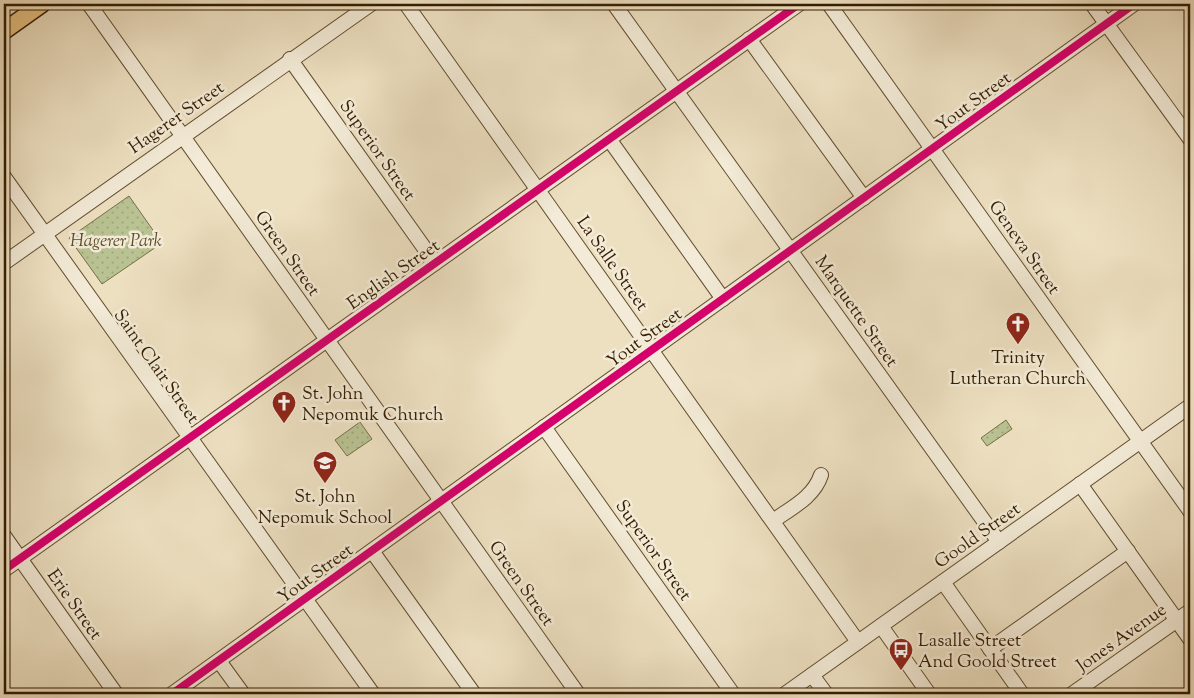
<svg xmlns="http://www.w3.org/2000/svg" width="1194" height="698" font-family="'Sorts Mill Goudy',serif">
<style>
.grass{fill:url(#grass-dots);stroke:#767049}
.lines{fill:none;stroke-linecap:round;stroke-linejoin:round}
.minor-casing{stroke:#624e30;stroke-width:16}
.major-casing{stroke:#341d00;stroke-width:19}
.minor{stroke:#f3ebd7;stroke-width:14}
.major{stroke:#e6c080;stroke-width:16}
.cycleway-casing{stroke:#f3ebd7;stroke-width:11}
.cycleway{stroke:#d6006c;stroke-width:8}
.labels{text-anchor:middle;stroke-width:5;stroke-linejoin:round;paint-order:stroke}
.street-label{font-size:18px;fill:#341d00;stroke:#f3ebd7}
.park-label{font-size:18px;font-style:italic;fill:#5c4f2c;stroke:#f3ebd7}
.poi-label{font-size:18px;fill:#341d00;stroke:#f3ebd7}
</style>
<defs>
<pattern id="grass-dots" width="8" height="8" patternUnits="userSpaceOnUse" patternTransform="scale(1.25)"><rect width="8" height="8" fill="#b9c292"/><path d="M2 2h.1M6 6h.1" fill="none" stroke="#a0a67c" stroke-width="1.8" stroke-linecap="round"/></pattern>
</defs>
<rect width="100%" height="100%" fill="#ede0c1"/>
<filter id="stains"><feTurbulence type="fractalNoise" baseFrequency=".004" numOctaves="4"/><feColorMatrix values="0 0 0 0 .2 0 0 0 0 .09 0 0 0 0 .02 0 0 0 .5 -.17"/></filter>
<radialGradient id="worn" r=".72"><stop offset=".6" stop-color="#630" stop-opacity="0"/><stop offset="1" stop-color="#630" stop-opacity=".3"/></radialGradient>
<g class="grass">
<path d="M129 196 162 243 102 284 69 238Z"/>
<path d="M1006 420 1012 429 987 446 981 438Z"/>
<path d="M360 422 372 439 347 456 335 440Z"/>
</g>
<g class="lines">
<defs>
<g id="minor">
<path d="M89 4 578 694"/>
<path d="M406 4 858 642"/>
<path d="M614 4 999 542"/>
<path d="M829 4 1190 511"/>
<path d="M1092 4 1190 139"/>
<path d="M749 39 864 198"/>
<path d="M290 59 435 263"/>
<path d="M609 139 723 299"/>
<path d="M4 177 373 694"/>
<path d="M4 263 371 4"/>
<path d="M544 427 733 694"/>
<path d="M1080 484 1190 639"/>
<path d="M773 521C791 508 814 497 821 475"/>
<path d="M4 536 116 694"/>
<path d="M372 551 474 694"/>
<path d="M4 570 799 4"/>
<path d="M943 582 1022 694"/>
<path d="M881 626 929 694"/>
<path d="M990 649 1128 551"/>
<path d="M219 661 243 694"/>
<path d="M812 675 826 694"/>
<path d="M172 694 1134 4"/>
<path d="M785 694 1190 406"/>
<path d="M1072 694 1190 611"/>
</g>
<path id="major" d="M4 31 42 4"/>
</defs>
<use href="#minor" class="minor-casing"/>
<use href="#major" class="major-casing"/>
<use href="#minor" class="minor"/>
<use href="#major" class="major"/>
<defs>
<g id="cycleway">
<path d="M4 570 799 4"/>
<path d="M172 694 1134 4"/>
</g>
</defs>
<use href="#cycleway" class="cycleway-casing"/>
<use href="#cycleway" class="cycleway"/>
</g>
<defs>
<symbol id="church-pin" viewBox="-11 -11 22 30"><path d="M0 17L-7.5 6A9.5 9.5 0 1 1 7.5 6Z" fill="#8f2418" stroke="#f3ebd7"/><path d="M-1.2-6h2.4v3.5h3.3v2.4h-3.3V6h-2.4V-.1h-3.3v-2.4h3.3Z" fill="#fff"/></symbol>
<symbol id="school-pin" viewBox="-11 -11 22 30"><path d="M0 17L-7.5 6A9.5 9.5 0 1 1 7.5 6Z" fill="#8f2418" stroke="#f3ebd7"/><path d="M0-5L7-2L0 1L-7-2ZM-4 1L0 2.5L4 1V4Q0 6-4 4Z" fill="#fff"/></symbol>
<symbol id="bus-pin" viewBox="-11 -11 22 30"><path d="M0 17L-7.5 6A9.5 9.5 0 1 1 7.5 6Z" fill="#8f2418" stroke="#f3ebd7"/><path d="M-5-6H5V4H4V6H2V4H-2V6H-4V4H-5ZM-3.5-4V0h7V-4ZM-3.5 1.2v1.5H-2V1.2ZM2 1.2v1.5H3.5V1.2Z" fill="#fff"/></symbol>
</defs>
<g fill-rule="evenodd">
<use href="#church-pin" x="1004" y="310" width="28" height="38"/>
<use href="#church-pin" x="270" y="389" width="28" height="38"/>
<use href="#school-pin" x="311" y="449" width="28" height="38"/>
<use href="#bus-pin" x="887" y="636" width="28" height="38"/>
</g>
<g class="labels">
<g class="street-label">
<text transform="translate(973 101) rotate(-36)" y="6">Yout Street</text>
<text transform="translate(176 117) rotate(-35)" y="6">Hagerer Street</text>
<text transform="translate(378 150) rotate(55)" y="6">Superior Street</text>
<text transform="translate(1025 247) rotate(55)" y="6">Geneva Street</text>
<text transform="translate(288 253) rotate(55)" y="6">Green Street</text>
<text transform="translate(613 263) rotate(55)" y="6">La Salle Street</text>
<text transform="translate(393 274) rotate(-35)" y="6">English Street</text>
<text transform="translate(857 311) rotate(55)" y="6">Marquette Street</text>
<text transform="translate(644 337) rotate(-36)" y="6">Yout Street</text>
<text transform="translate(157 366) rotate(55)" y="6">Saint Clair Street</text>
<text transform="translate(977 535) rotate(-35)" y="6">Goold Street</text>
<text transform="translate(654 550) rotate(55)" y="6">Superior Street</text>
<text transform="translate(315 573) rotate(-36)" y="6">Yout Street</text>
<text transform="translate(522 583) rotate(55)" y="6">Green Street</text>
<text transform="translate(75 604) rotate(55)" y="6">Erie Street</text>
<text transform="translate(1121 637) rotate(-35)" y="6">Jones Avenue</text>
</g>
<g class="park-label">
<text x="116" y="246">Hagerer Park</text>
</g>
<g class="poi-label">
<text x="1018" y="363">Trinity<tspan x="1018" dy="21">Lutheran Church</tspan></text>
<text x="302" y="399" text-anchor="start">St. John<tspan x="302" dy="21">Nepomuk Church</tspan></text>
<text x="325" y="502">St. John<tspan x="325" dy="21">Nepomuk School</tspan></text>
<text x="918" y="646" text-anchor="start">Lasalle Street<tspan x="918" dy="21">And Goold Street</tspan></text>
</g>
</g>
<rect width="1194" height="698" fill="none" stroke="#ede0c1" stroke-width="20"/>
<rect x="5" y="5" width="1184" height="688" fill="none" stroke="#341d00" stroke-width="2.5"/>
<rect x="10" y="10" width="1174" height="678" fill="none" stroke="#341d00"/>
<rect width="100%" height="100%" filter="url(#stains)"/>
<rect width="100%" height="100%" fill="url(#worn)"/>
</svg>
